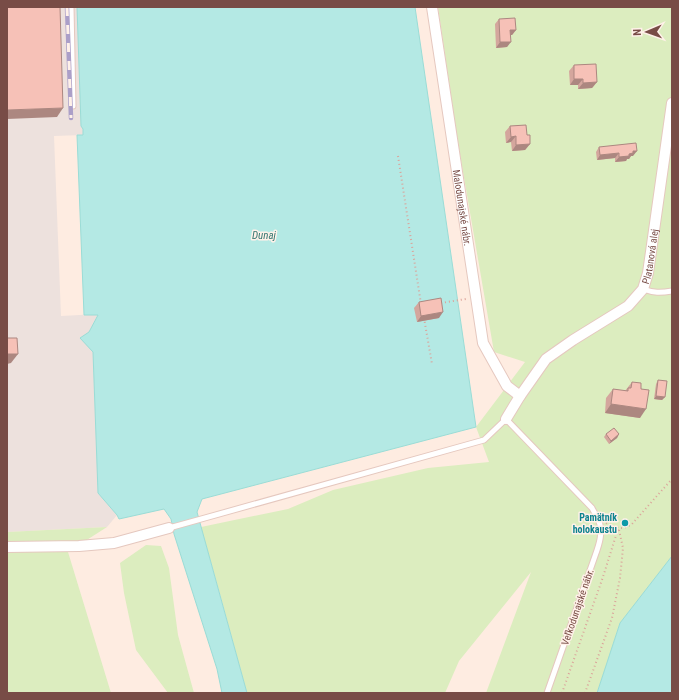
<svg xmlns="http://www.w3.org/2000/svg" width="679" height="700" font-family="'Roboto Condensed',sans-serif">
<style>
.industrial{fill:#ede1dd}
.green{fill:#dcedbf}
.water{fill:#b4e9e4;stroke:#9adcd6}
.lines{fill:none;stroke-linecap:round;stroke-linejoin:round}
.service-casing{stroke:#e5c8bf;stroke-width:7}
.minor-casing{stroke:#e5c8bf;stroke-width:12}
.path{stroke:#dba39a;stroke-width:2;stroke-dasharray:1 3;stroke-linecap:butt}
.service{stroke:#fff;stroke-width:5}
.minor{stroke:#fff;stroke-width:10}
.rail-casing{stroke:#ab9fc8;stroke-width:4.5}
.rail{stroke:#fff1e9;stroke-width:3;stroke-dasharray:9;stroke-linecap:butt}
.wall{fill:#d4a69d}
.shaded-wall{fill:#ac8780}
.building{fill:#f6c1b7;stroke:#ac8780}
.culture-dot{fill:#0f9aa8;stroke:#fff1e9;stroke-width:1.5}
.labels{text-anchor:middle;stroke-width:3;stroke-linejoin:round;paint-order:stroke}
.street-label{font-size:10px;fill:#784c46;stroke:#fff1e9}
.culture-label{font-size:10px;font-weight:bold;fill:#0d838f;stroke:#fff1e9;text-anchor:end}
.water-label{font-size:11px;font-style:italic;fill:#357772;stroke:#fff1e9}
</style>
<rect width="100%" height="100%" fill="#feece1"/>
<path class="industrial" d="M7 7H77L81 126 83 129V135L54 136 61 316 98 314 89 332 93 352 98 493 117 515 107 527 7 532Z"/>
<g class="green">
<path d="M438 7H672V556L620 623 597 693H486L531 572 459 661 445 693H247L221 598 201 527 288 509 333 490 428 468 489 462 476 427 525 362 494 352 457 137Z"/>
<path d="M107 527 68 552 111 693H7V532Z"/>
<path d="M146 545 161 546 169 568 178 635 194 693H168L136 650 124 593 120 563Z"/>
</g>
<g class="water">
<path d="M77 7H415L476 427 202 499 197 512 247 693H222L217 669 174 534 171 519 164 509 119 519 117 515 98 493 93 352 80 338 89 332 98 315H84L77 135H83V129L81 126Z"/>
<path d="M672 556V693H597L620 623Z"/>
</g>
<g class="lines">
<defs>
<g id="service">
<path d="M71 7 73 106"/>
<path d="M643 289C654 293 660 293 672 291"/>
<path d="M169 528 484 440 506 419 592 508C594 512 596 515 598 519 604 531 599 545 595 556L547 693"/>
</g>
<g id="minor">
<path id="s1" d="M432 7 483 343 507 386 520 396"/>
<path id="s2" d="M506 419 520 396 546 359 573 340 628 306 643 289 648 273 672 103"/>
<path d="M7 547 79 546 114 543 169 528"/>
</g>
</defs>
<use href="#service" class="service-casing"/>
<use href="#minor" class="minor-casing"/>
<g class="path">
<path d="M398 156 421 304"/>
<path d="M441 303 466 299"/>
<path d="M424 318 432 364"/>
<path d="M606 523C618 528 621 531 632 524L672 479"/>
<path d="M562 693 603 577 618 529"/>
<path d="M585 693 612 618 620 578 623 548 619 530"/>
</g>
<use href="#service" class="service"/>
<use href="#minor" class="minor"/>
<defs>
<path id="rail" d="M67 7 71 118"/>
</defs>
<use href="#rail" class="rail-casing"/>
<use href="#rail" class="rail"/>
</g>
<g class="wall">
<path d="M499 19 516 30 512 35H511L507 47 496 48 495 24Z"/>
<path d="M574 65 597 82 592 88 578 89V85H570L569 71Z"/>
<path d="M510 126 527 135 530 144 525 150 512 151 511 142 506 143 505 132Z"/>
<path d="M599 147 633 156H631L629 159H627L626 161 615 162V158L597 160 596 152Z"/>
<path d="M419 302 439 318 417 322 414 308Z"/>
<path d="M658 380 665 397 662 400 654 399 656 384Z"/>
<path d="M632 382 641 389 640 418 605 413 606 398 613 389 625 391Z"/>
<path d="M606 434H619L617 438 609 444 604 437Z"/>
</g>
<g class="shaded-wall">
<path d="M510 30H516L512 35H507Z"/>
<path d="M500 42H511L507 47 496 48Z"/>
<path d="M574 79H583L578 85H570Z"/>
<path d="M597 82 592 88 578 89 583 83Z"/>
<path d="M63 108 57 117 7 119V110Z"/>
<path d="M516 136 511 142 506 143 511 137Z"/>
<path d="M530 144 525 150 512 151 516 145Z"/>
<path d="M633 151H637L633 156H631L629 159H627L626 161 615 162 619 157 629 154Z"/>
<path d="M619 153 615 158 597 160 600 155Z"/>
<path d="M443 312 439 318 417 322 421 316Z"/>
<path d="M7 354H18L11 363 7 364Z"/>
<path d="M656 396 665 397 662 400 654 399Z"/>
<path d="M611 404 646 409 640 418 605 413Z"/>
<path d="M619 434 617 438 609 444 611 441Z"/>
</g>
<g class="building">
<path d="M7 7H60L63 108 7 110Z"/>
<path d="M515 18 516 30H510L511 42H500L499 19Z"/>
<path d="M596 64 597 82 583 83V79H574V65Z"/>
<path d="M526 125 527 135H530V144L516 145V136L511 137 510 126Z"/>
<path d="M636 143 637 151H633V153L629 154V156L619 157V153L600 155 599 147Z"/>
<path d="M441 298 443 312 421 316 419 302Z"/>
<path d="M7 338H17L18 354H7Z"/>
<path d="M658 380 667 381 665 397 656 396Z"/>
<path d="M632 382 641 383V389L649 390 646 409 611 404 613 389 628 391V388H631Z"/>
<path d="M614 428 619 434 611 441 606 434Z"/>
</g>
<circle class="culture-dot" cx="625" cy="523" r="4"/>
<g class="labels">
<g class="street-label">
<text dy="4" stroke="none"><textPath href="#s1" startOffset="203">Malodunajské nábr.</textPath></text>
<text dy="4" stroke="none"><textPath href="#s2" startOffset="226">Platanová alej</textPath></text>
<text transform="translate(577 607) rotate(-71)" y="4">Veľkodunajské nábr.</text>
</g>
<g class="culture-label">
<text x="617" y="521">Pamätník<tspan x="617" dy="12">holokaustu</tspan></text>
</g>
<g class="water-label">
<text x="264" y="239">Dunaj</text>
</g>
</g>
<rect width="679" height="700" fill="none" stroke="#784c46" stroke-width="16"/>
<g transform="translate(647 32) rotate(268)" stroke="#fff1e9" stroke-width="3" paint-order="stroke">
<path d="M0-3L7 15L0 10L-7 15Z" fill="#784c46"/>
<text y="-6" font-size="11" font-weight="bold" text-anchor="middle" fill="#784c46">N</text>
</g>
</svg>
